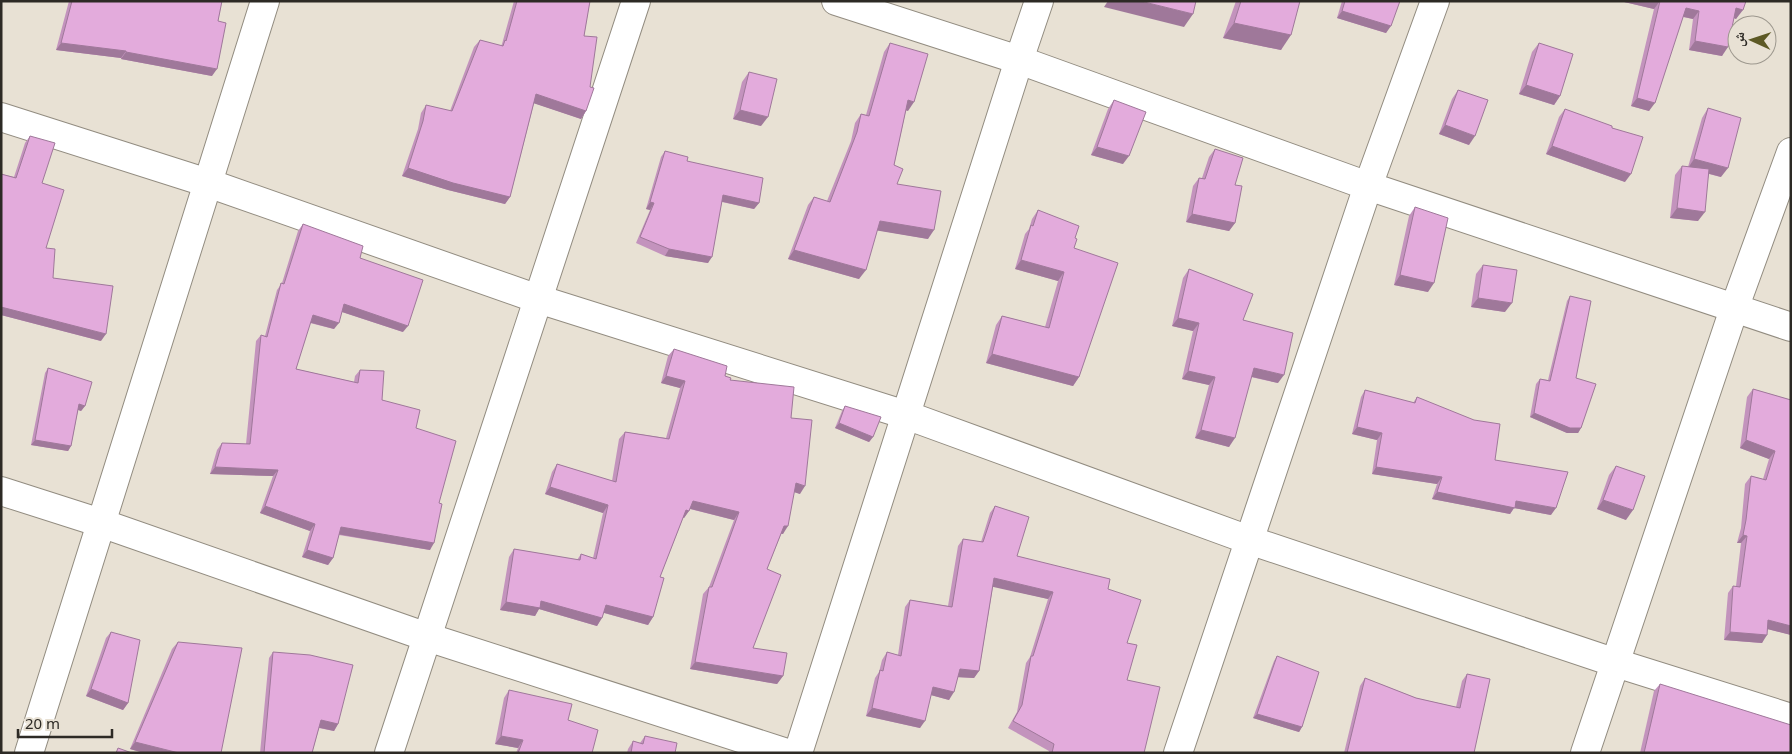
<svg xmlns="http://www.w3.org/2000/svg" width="1792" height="754" font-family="'Noto Sans','Noto Naskh Arabic',sans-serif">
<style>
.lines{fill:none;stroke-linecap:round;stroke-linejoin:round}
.minor-casing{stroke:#928c80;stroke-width:30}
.minor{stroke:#fff;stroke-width:28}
.wall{fill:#c393bd}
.shaded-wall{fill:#9f789a}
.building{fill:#e3abdc;stroke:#9f789a}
</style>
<rect width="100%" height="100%" fill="#e8e1d4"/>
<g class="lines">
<defs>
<g id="minor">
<path d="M836 1 1019 60 1368 186 1791 327"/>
<path d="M1 117 208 183 538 299 906 415 1249 540 1616 663 1791 718"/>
<path d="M1 491 101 523 427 637 787 753"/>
<path d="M29 753 265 1"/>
<path d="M389 753 636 1"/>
<path d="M798 753 1019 60 1039 1"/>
<path d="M1178 753 1368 186 1435 1"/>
<path d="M1585 753 1734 309 1791 152"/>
</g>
</defs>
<use href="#minor" class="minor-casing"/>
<use href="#minor" class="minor"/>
</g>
<g class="wall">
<path d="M69 1H222L218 21 212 76 121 59V58L56 50Z"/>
<path d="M514 1H590L584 36 586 111 581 119 534 103 510 197 505 204 448 190 402 176 418 129 421 113 426 105 450 111 474 47 480 40 501 46 502 44Z"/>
<path d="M1236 1H1300L1281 50 1223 38Z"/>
<path d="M1342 1H1400L1386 33 1337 18Z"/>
<path d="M1620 1H1746L1736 19 1734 18 1722 56 1689 50 1693 19 1683 17 1649 111 1631 106 1654 9Z"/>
<path d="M890 43 908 111 906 110 894 165 897 184 928 239 877 230 859 279 788 259 808 205 814 197 827 201 851 141 855 123 861 114 866 115 884 52Z"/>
<path d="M1539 43 1560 96 1554 105 1519 94 1532 52Z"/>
<path d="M749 72 761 126 733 119 742 82Z"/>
<path d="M1458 90 1469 145 1439 134 1452 99Z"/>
<path d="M1114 100 1123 164 1091 155 1108 109Z"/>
<path d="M1708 108 1721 177 1709 174 1698 221 1670 218 1675 175 1682 166 1688 167 1702 118Z"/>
<path d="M1565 109 1612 128 1625 182 1546 154 1559 117Z"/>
<path d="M30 136 42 183 46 248 53 278 101 341 1 315V174L14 177 25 143Z"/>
<path d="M1215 149 1235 185V223L1229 231 1186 222 1193 186 1199 178H1202L1209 157Z"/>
<path d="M665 151 687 161 759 203 754 209 722 202 708 263 665 256 636 243 650 210 646 209 661 157Z"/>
<path d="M1415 207 1428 292 1394 285 1409 216Z"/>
<path d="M1038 210 1075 238 1074 248 1079 377 1073 386 986 363 996 325 1002 316 1045 327 1058 281 1015 269 1025 234 1029 229 1032 219Z"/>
<path d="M303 224 360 258 403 332 342 312 334 329 310 323 296 369 354 382 355 376 360 370 382 400 416 428 439 503 430 550 339 535 333 558 328 565 302 557 310 531 260 513 273 476 210 474 217 450 222 443 246 444 256 341 261 335 265 336 277 290 282 283 298 231Z"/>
<path d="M1483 265 1505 312 1471 307 1476 274Z"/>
<path d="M1189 269 1243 320 1278 383 1251 377 1229 447 1195 438 1209 385 1182 379 1193 331 1172 326 1183 278Z"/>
<path d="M1570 296 1576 378 1581 428 1578 433H1567L1530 417 1536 384 1540 379 1548 380 1567 301Z"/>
<path d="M674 349 725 376 791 418 800 494 794 492 783 534H781L767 569 753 648 783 676 777 684 690 669 703 594 709 587 734 520 690 509 684 518H683L660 577 653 617 648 625 604 613 597 626 539 609 535 616 500 610 509 557 514 549 577 560 581 554 593 558 603 513 545 494 552 472 557 464 612 481 619 439 625 432 666 438 680 388 661 383 668 356Z"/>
<path d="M48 368 85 406 81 411 78 410 71 446 68 451 31 445 45 373Z"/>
<path d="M1753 389 1791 400V635L1768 629 1762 643 1724 640 1728 593 1733 586H1736L1741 543H1737L1741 528 1745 484 1751 476 1763 479 1769 459 1740 448 1747 397Z"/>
<path d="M1365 390 1413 403 1417 397 1495 460 1551 515 1514 508 1510 514 1432 499 1437 484 1372 474 1377 440 1352 434 1361 397Z"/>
<path d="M845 406 873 437 869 442 835 428 842 411Z"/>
<path d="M1616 466 1626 520 1597 509 1609 475Z"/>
<path d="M995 506 1017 556 1108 589 1127 643V680L1144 753H1049V751L1008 728 1017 712 1026 663 1030 657 1048 599 993 586 979 671 974 678 958 677 949 700 931 695 920 728 866 716 875 678 879 672 882 660 887 652 898 655 905 607 910 600 948 606 958 546 963 539 981 542 990 513Z"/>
<path d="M111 632 128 703 123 710 86 696 106 638Z"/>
<path d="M178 642 221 753H144L130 749 172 649Z"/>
<path d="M273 652 338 724 334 731 319 728 312 753H260L269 658Z"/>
<path d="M1277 656 1302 727 1299 732 1253 718 1274 661Z"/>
<path d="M1467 674 1474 753H1344L1360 686 1365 678 1416 698 1456 707 1462 681Z"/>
<path d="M1660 684 1791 753H1640L1654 691Z"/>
<path d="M509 690 568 720 592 753H516L518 748 495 744 504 698Z"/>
<path d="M645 736 675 753H627L628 749 633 741 640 743Z"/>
</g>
<g class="shaded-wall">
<path d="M1108 1H1140L1193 14 1184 27 1104 7Z"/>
<path d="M1620 1H1660L1654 9Z"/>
<path d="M1686 8 1699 11 1693 19 1680 16Z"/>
<path d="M1736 8 1743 10 1736 19 1730 16Z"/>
<path d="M1342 11 1391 26 1386 33 1337 18Z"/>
<path d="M1234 23 1291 35 1281 50 1223 38Z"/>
<path d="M1695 41 1728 47 1722 56 1689 50Z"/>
<path d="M61 43 126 51 121 58 56 50Z"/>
<path d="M126 52 217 69 212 76 121 59Z"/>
<path d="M1526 85 1560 96 1554 105 1519 94Z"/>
<path d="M536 94 586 111 581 119 530 102Z"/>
<path d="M1637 98 1655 103 1649 111 1631 106Z"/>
<path d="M908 100 914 102 908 111 902 109Z"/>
<path d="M740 110 768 117 761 126 733 119Z"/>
<path d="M1445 125 1475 136 1469 145 1439 134Z"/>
<path d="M1552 146 1631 174 1625 182 1546 154Z"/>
<path d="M1097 147 1129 156 1123 164 1091 155Z"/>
<path d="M1694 159 1728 168 1721 177 1688 168Z"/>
<path d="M408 168 510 197 505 204 448 190 402 176Z"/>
<path d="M723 195 759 203 754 209 719 201Z"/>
<path d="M650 202 654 203 650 210 646 209Z"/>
<path d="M1677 208 1705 212 1698 221 1670 218Z"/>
<path d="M1192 214 1235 223 1229 231 1186 222Z"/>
<path d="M880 221 934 230 928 239 874 230Z"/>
<path d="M669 249 712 257 708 263 665 256Z"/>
<path d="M794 250 866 270 859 279 788 259Z"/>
<path d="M1021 260 1064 272 1058 281 1015 269Z"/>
<path d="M1400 275 1434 283 1428 292 1394 285Z"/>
<path d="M1478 298 1512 303 1505 312 1471 307Z"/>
<path d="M344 304 408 326 403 332 339 311Z"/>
<path d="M1 307 106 334 101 341 1 315Z"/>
<path d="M313 315 339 323 334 329 308 322Z"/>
<path d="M1178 318 1199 323 1193 331 1172 326Z"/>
<path d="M992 354 1079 377 1073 386 986 363Z"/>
<path d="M1254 368 1284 375 1278 383 1248 376Z"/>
<path d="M1188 371 1215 377 1209 385 1182 379Z"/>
<path d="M666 376 685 381 680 388 661 383Z"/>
<path d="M79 404 85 406 81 411 76 409Z"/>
<path d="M1534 413 1581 428 1578 433H1567L1530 417Z"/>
<path d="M839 423 873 437 869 442 835 428Z"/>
<path d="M1357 427 1382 433 1377 440 1352 434Z"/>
<path d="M1201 430 1235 438 1229 447 1195 438Z"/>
<path d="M35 440 71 446 68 451 31 445Z"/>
<path d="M1746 440 1775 451 1769 459 1740 448Z"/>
<path d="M215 467 278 470 273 476 210 474Z"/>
<path d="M1376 467 1442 477 1437 484 1372 474Z"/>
<path d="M796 483 805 486 800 494 791 491Z"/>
<path d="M550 487 608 505 603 513 545 494Z"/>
<path d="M1437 492 1516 501 1556 508 1551 515 1514 508 1510 514 1432 499Z"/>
<path d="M1603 500 1633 510 1626 520 1597 509Z"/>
<path d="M693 501 739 512 734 520 687 508Z"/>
<path d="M265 506 315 524 310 531 260 513Z"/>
<path d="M686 510 689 511 684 518 681 517Z"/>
<path d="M784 526H788L783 534 778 533Z"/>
<path d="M341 527 434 543 430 550 337 534Z"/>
<path d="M1743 535 1747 536 1741 543H1737Z"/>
<path d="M307 550 333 558 328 565 302 557Z"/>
<path d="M994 578 1053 592 1048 599 989 586Z"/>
<path d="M541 601 602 618 597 626 539 609 535 616 500 610 506 602Z"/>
<path d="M606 605 653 617 648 625 601 612Z"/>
<path d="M1768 620 1791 626V635L1763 628Z"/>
<path d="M1730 632 1767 635 1762 643 1724 640Z"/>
<path d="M695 662 783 676 777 684 690 669Z"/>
<path d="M960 669 979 671 974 678 955 677Z"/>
<path d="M933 687 954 692 949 700 927 694Z"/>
<path d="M91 689 128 703 123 710 86 696Z"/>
<path d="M872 708 925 721 920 728 866 716Z"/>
<path d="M1257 714 1302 727 1299 732 1253 718Z"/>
<path d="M321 720 338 724 334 731 316 727Z"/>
<path d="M501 736 523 740 518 748 495 744Z"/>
<path d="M135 742 179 753H144L130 749Z"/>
</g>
<g class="building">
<path d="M72 1H222L218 21 226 23 217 69 126 52V51L61 43Z"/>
<path d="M517 1H590L584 36 597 37 590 87 594 88 586 111 536 94 510 197 453 183 408 168 423 121 426 105 452 111 480 40 503 46 505 40 506 41Z"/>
<path d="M1140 1H1196L1193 14Z"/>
<path d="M1241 1H1300L1291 35 1234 23Z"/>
<path d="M1345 1H1400L1391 26 1342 11Z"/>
<path d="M1660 1H1746L1743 10 1736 8 1728 47 1695 41 1699 11 1686 8 1655 103 1637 98Z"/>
<path d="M890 43 928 54 914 102 908 100 894 165 903 169 897 184 941 191 934 230 880 221 866 270 794 250 814 197 830 202 857 132 861 114 869 116Z"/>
<path d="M1539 43 1573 54 1560 96 1526 85Z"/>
<path d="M749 72 777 79 768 117 740 110Z"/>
<path d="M1458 90 1488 100 1475 136 1445 125Z"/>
<path d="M1114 100 1146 112 1129 156 1097 147Z"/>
<path d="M1708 108 1741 118 1728 168 1694 159Z"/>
<path d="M1565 109 1612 126V128L1643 137 1631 174 1552 146Z"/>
<path d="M30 136 55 143 42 183 64 190 46 248 55 249 53 278 113 286 106 334 1 307V174L16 178Z"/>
<path d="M1215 149 1243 158 1235 185 1242 186 1235 223 1192 214 1199 178 1205 179Z"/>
<path d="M665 151 688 157 687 161 763 178 759 203 723 195 712 257 669 249 640 237 654 203 650 202Z"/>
<path d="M1682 166 1709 169 1705 212 1677 208Z"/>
<path d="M1415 207 1448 218 1434 283 1400 275Z"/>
<path d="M1038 210 1079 226 1075 238 1077 239 1074 248 1118 263 1079 377 992 354 1002 316 1049 328 1064 272 1021 260 1031 225 1033 226Z"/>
<path d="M303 224 363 246 360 258 423 280 408 326 344 304 339 323 313 315 296 369 358 383 360 370 384 371 382 400 420 410 416 428 456 441 439 503 442 504 434 543 341 527 333 558 307 550 315 524 265 506 278 470 215 467 222 443 250 444 261 335 267 337 281 283 284 284Z"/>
<path d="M1483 265 1517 270 1512 303 1478 298Z"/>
<path d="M1189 269 1253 294 1243 320 1293 333 1284 375 1254 368 1235 438 1201 430 1215 377 1188 371 1199 323 1178 318Z"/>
<path d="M1570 296 1591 301 1576 378 1596 384 1581 428H1570L1534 413 1540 379 1550 381Z"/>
<path d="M674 349 727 366 725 376 731 378 730 380 794 387 791 418 812 420 805 486 796 483 788 526H784L767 569 781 575 753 648 787 653 783 676 695 662 709 587H712L739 512 693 501 689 511 686 510 660 577 664 578 653 617 606 605 602 618 541 601 540 608 506 602 514 549 580 560 581 554 596 559 608 505 550 487 557 464 616 482 625 432 669 439 685 381 666 376Z"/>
<path d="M48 368 92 382 85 406 79 404 71 446 35 440Z"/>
<path d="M1753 389 1791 400V626L1768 620 1767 635 1730 632 1733 586 1740 587 1747 536 1743 535 1746 520 1751 476 1766 480 1775 451 1746 440Z"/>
<path d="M1365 390 1415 403 1417 397 1474 420 1500 424 1495 460 1568 472 1556 508 1516 501 1515 508 1437 492 1442 477 1376 467 1382 433 1357 427Z"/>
<path d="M845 406 881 417 873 437 839 423Z"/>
<path d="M1616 466 1645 476 1633 510 1603 500Z"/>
<path d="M995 506 1029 517 1017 556 1110 579 1108 589 1141 600 1127 643 1137 645 1127 680 1160 687 1144 753H1052L1054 744 1013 721 1022 705 1031 656H1033L1053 592 994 578 979 671 960 669 954 692 933 687 925 721 872 708 880 670 883 671 887 652 901 656 910 600 952 607 963 539 983 542Z"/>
<path d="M111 632 140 640 128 703 91 689Z"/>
<path d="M178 642 242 648 221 753H179L135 742Z"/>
<path d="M273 652 310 655 353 665 338 724 321 720 312 753H264Z"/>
<path d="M1277 656 1319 672 1302 727 1257 714Z"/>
<path d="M1467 674 1490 679 1474 753H1347L1365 678 1416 698 1460 708Z"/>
<path d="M1660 684 1791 725V753H1644Z"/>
<path d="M509 690 572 704 568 720 598 730 592 753H518L523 740 501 736Z"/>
<path d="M645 736 677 743 675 753H631L633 741 643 744Z"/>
<path d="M118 748 132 753H116Z"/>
</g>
<rect width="1792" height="754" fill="none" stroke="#2d2a25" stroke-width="5"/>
<g transform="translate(1752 40) rotate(273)"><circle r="24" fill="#e8e1d4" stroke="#9d988e"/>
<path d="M0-4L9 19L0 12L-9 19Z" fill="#5d5925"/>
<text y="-8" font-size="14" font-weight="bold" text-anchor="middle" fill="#2d2a25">ش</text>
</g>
<path d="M18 729v8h94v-8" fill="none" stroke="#2d2a25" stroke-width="2.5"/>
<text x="25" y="729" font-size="15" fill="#2d2a25" stroke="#e8e1d4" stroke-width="4" paint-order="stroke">20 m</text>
</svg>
